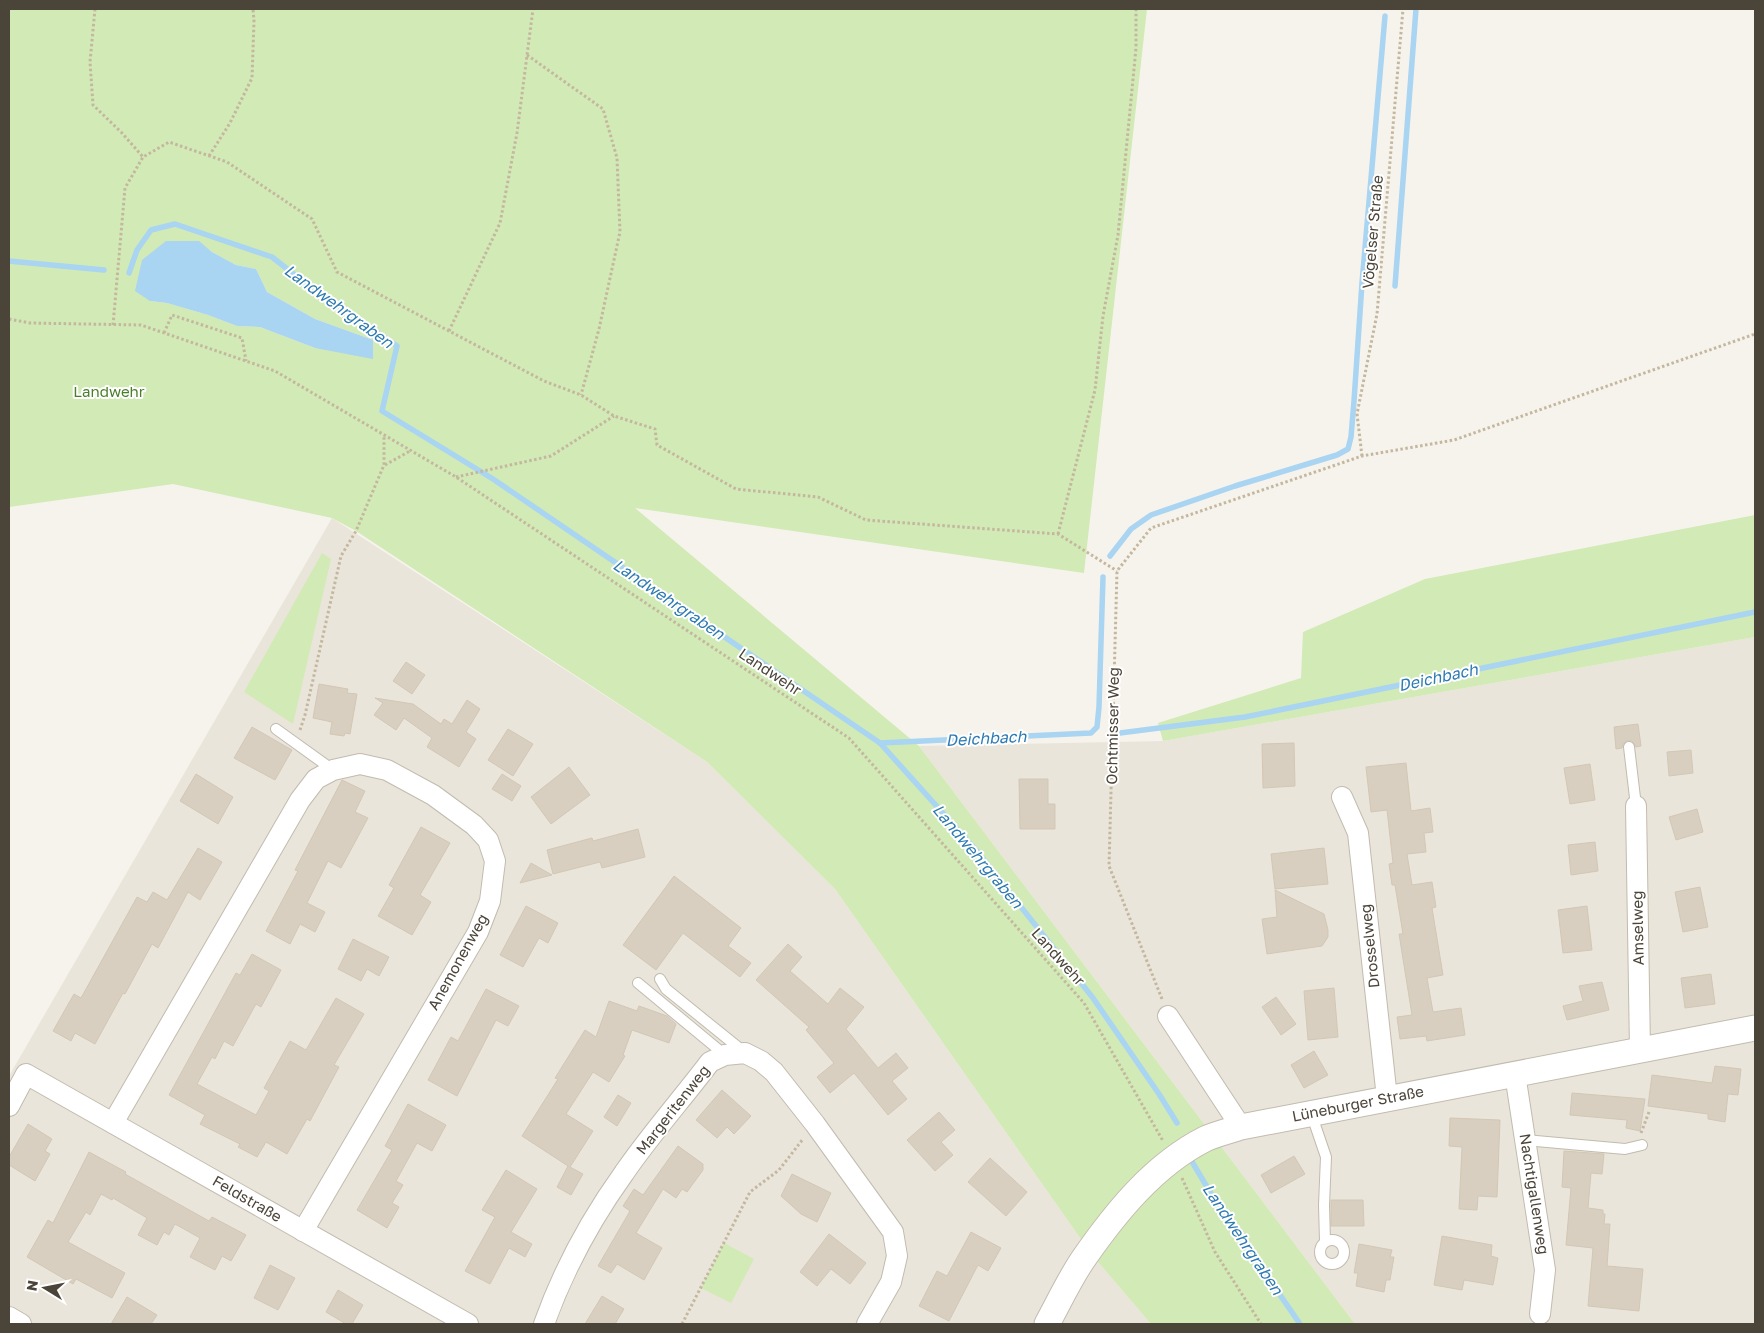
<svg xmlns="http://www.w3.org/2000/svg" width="1764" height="1333" font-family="'Golos Text',sans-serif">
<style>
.residential{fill:#eae5da}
.green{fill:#d2eab5;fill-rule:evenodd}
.water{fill:#a9d4f2}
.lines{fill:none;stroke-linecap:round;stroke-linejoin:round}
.stream{stroke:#a9d4f2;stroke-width:5.5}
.building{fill:#d8cfc1;stroke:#d3c7b4}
.service-casing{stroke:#c2bbae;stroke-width:12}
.minor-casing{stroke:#c2bbae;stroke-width:22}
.tertiary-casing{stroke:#c2bbae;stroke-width:27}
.path{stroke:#c4b79f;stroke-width:3;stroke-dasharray:2.5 2.5;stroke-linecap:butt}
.service{stroke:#fff;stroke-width:10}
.minor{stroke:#fff;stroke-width:20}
.tertiary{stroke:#fff;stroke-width:25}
.labels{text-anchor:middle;stroke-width:4;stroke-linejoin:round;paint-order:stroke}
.street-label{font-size:15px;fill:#4b4439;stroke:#fff}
.park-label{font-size:15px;fill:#4a7f2a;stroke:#fff}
.water-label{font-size:16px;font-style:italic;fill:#2e7ab2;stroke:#fff}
</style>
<rect width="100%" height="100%" fill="#f6f3ec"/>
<g class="residential">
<path d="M332 518 707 762 835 889 1092 1255 1151 1324H9V1076Z"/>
<path d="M1755 637V1324H1355L919 746 1163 741Z"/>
</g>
<g class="green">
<path d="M9 9H1147L1084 573 635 508 919 746 1355 1324H1151L1092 1255 835 889 707 762 356 531 332 518 173 484 9 507ZM198 241 212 252 236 265 256 269 267 292 315 319 373 340 315 348 260 327 237 326 208 315 167 303 150 301Z"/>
<path d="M1755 515V637L1163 741 1158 723 1301 678 1303 632 1425 579Z"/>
<path d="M322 553 331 559 293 724 244 692Z"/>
<path d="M724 1243 754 1259 731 1303 701 1288Z"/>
</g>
<path class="water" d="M166 241H199L212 252 236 265 256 269 267 292 315 319 373 340V359L315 348 260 327 237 326 208 315 167 303 150 301 135 291 142 260Z"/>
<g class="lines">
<g class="stream">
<path d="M9 261 104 270"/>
<path d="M129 273 137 250 151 230 175 224 272 257 305 283 397 346 382 411 493 479 880 743 976 850 1093 998 1159 1094 1177 1123"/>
<path d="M1395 286 1416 9"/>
<path d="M1110 556 1131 529 1151 515 1235 486 1337 455 1348 449 1351 437 1354 401 1362 283 1385 16"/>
<path d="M1120 733 1245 717 1755 612"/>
<path d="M880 743 1091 733 1097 727 1099 707 1103 577"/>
<path d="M1188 1155 1216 1202 1300 1324"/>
</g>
</g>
<g class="building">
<path d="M406 662 425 675 412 694 393 681Z"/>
<path d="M319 684 348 689 347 693 357 694 350 734 345 733 344 736 330 734 332 722 313 718Z"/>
<path d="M375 698 413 704 441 724 444 719 452 724 467 700 480 709 466 732 476 739 459 767 427 747 432 738 404 718 396 730 374 715 383 703Z"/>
<path d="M1638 724 1641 746 1636 747 1632 741 1628 740 1623 744 1622 748 1616 749 1614 727Z"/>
<path d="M252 727 292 750 275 780 234 758Z"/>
<path d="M508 729 533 744 513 776 488 760Z"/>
<path d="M1294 743 1295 786 1263 788 1262 744Z"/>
<path d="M1691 750 1693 773 1669 776 1667 752Z"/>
<path d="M1406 763 1411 811 1430 808 1433 832 1424 833 1426 852 1407 854 1412 885 1432 882 1436 907 1432 908 1443 975 1427 978 1433 1012 1461 1008 1465 1035 1427 1041 1426 1036 1400 1039 1397 1017 1412 1015 1399 934H1403L1395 885H1392L1389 864 1393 863 1387 810 1371 812 1366 767Z"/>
<path d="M1590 764 1595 800 1570 804 1564 768Z"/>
<path d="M569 767 590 795 551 824 531 797Z"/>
<path d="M196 774 233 797 218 824 180 801Z"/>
<path d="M502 774 521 786 512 801 492 789Z"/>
<path d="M1019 779H1048V804H1055V829H1020Z"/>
<path d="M342 780 365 791 355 812 368 818 341 868 328 861 307 903 325 912 315 932 300 924 290 944 266 931 298 871 295 870Z"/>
<path d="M1697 809 1703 832 1676 840 1669 817Z"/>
<path d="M421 827 450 843 420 895 431 902 412 935 378 916 394 888 389 885Z"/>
<path d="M638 829 645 857 602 868 600 862 553 874 547 850 592 838 593 841Z"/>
<path d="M1595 842 1598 871 1571 875 1568 845Z"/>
<path d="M198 848 222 862 200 900 188 892 158 948 152 944 125 994 123 993 95 1044 75 1033 71 1041 53 1031 74 994 81 998 137 897 147 902 153 892 167 900Z"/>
<path d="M1324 848 1328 884 1275 889 1271 854Z"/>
<path d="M531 863 552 875 520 883Z"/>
<path d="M674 876 741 928 728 946 751 963 740 977 683 933 656 970 623 945Z"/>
<path d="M1700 887 1708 927 1683 932 1675 892Z"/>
<path d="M1275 890 1324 914 1328 930V937L1322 946 1267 954 1262 919 1277 917Z"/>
<path d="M526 906 558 923 548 943 539 938 523 967 500 955Z"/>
<path d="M1587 906 1592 950 1563 953 1558 910Z"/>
<path d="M353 939 389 957 379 976 367 969 361 981 338 969Z"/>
<path d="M788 944 802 957 790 971 828 1004 840 988 864 1007 846 1029 878 1068 896 1053 908 1068 892 1081 907 1099 888 1115 854 1073 830 1093 817 1077 834 1063 806 1030 809 1027 756 980Z"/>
<path d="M252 954 281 970 261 1007 256 1004 233 1046 224 1041 215 1059 212 1057 197 1084 256 1115 269 1091 264 1088 290 1041 306 1050 336 998 364 1014 334 1065 339 1067 310 1121 307 1119 287 1154 266 1142 257 1157 238 1147 240 1144 200 1124 205 1115 169 1095 236 973 240 975Z"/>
<path d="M1711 974 1715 1004 1685 1008 1681 978Z"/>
<path d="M1602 982 1609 1010 1567 1020 1563 1006 1583 1001 1579 986Z"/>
<path d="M1334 988 1338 1037 1308 1040 1304 991Z"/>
<path d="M486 989 519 1006 508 1026 496 1020 457 1096 428 1080 451 1037 458 1041Z"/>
<path d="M1276 997 1296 1024 1281 1035 1262 1007Z"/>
<path d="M609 1001 637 1011 639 1006 667 1016 676 1024 669 1043 632 1030 623 1055 625 1056 609 1082 593 1072 566 1114 593 1131 570 1167 583 1174 571 1195 557 1187 568 1166 522 1136 558 1079 555 1078 585 1030 596 1037Z"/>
<path d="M1314 1051 1328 1075 1304 1088 1291 1065Z"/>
<path d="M1715 1066 1741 1069 1738 1095 1728 1094 1725 1122 1708 1119V1114L1648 1106 1652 1075 1712 1083Z"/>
<path d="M722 1090 751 1116 734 1134 727 1127 717 1138 696 1120Z"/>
<path d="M1572 1093 1645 1099 1640 1131 1626 1128 1627 1120 1570 1115Z"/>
<path d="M618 1095 631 1103 617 1126 604 1117Z"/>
<path d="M408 1104 446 1125 432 1151 417 1143 396 1181 403 1185 392 1203 399 1207 387 1228 357 1210 392 1150 385 1146Z"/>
<path d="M939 1112 955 1130 941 1142 953 1155 935 1171 907 1140Z"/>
<path d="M1450 1118 1500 1120 1497 1197 1478 1196 1477 1210 1459 1209 1462 1147 1449 1146Z"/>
<path d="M28 1124 52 1139 45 1151 50 1154 35 1181 9 1165V1157Z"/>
<path d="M678 1146 703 1164V1170L687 1192 682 1189 676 1198 663 1189 636 1233 662 1248 644 1280 617 1264 611 1273 598 1266 630 1211 623 1206 634 1189 643 1195Z"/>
<path d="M1564 1151 1604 1154 1602 1174 1591 1173 1588 1208 1603 1210V1214H1605L1604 1224H1610L1607 1266 1643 1269 1639 1311 1588 1306 1593 1248 1566 1245 1571 1188 1562 1187Z"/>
<path d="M89 1152 126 1172 125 1174 209 1221 212 1217 246 1235 231 1261 222 1256 215 1270 190 1257 200 1238 175 1224 169 1235 164 1232 157 1245 138 1235 147 1218 113 1198 112 1200 101 1194 90 1215 86 1212 68 1242 125 1273 112 1298 76 1279 73 1284 27 1257 48 1220 53 1223Z"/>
<path d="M1294 1156 1305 1174 1271 1193 1261 1175Z"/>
<path d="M990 1158 1027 1192 1006 1216 968 1182Z"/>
<path d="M506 1170 537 1189 511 1232 532 1244 525 1257 509 1248 490 1284 465 1271 495 1217 482 1210Z"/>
<path d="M792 1174 831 1193 817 1222 801 1214 781 1196Z"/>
<path d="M1331 1200H1363L1364 1226H1331Z"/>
<path d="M971 1232 1001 1248 988 1271 978 1265 949 1321 919 1306 937 1271 947 1276Z"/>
<path d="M829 1234 866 1263 850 1284 831 1269 817 1286 800 1272Z"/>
<path d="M1442 1236 1492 1245 1491 1256 1498 1258 1493 1285 1464 1280 1462 1290 1434 1285Z"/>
<path d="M1359 1244 1392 1250 1390 1257H1394L1390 1280H1386L1384 1292 1356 1286 1358 1273H1354Z"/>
<path d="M270 1265 295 1278 278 1310 254 1298Z"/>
<path d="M338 1290 363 1305 352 1324H346L326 1312Z"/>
<path d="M602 1296 624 1309 615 1324H585Z"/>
<path d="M127 1297 157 1315 151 1324H111Z"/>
</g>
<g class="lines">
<defs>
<g id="service">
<path d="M276 729 333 770"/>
<path d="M1629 747 1636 806"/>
<path d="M660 979 666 989 744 1052"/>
<path d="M638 983 725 1055"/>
<path d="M1311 1113 1326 1157 1324 1205 1325 1241"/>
<path d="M1525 1140 1625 1149 1642 1145"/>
<circle cx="1332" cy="1252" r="12"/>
</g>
<g id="minor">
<path d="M1342 797 1358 833 1387 1098"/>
<path d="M1636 806 1640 1050"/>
<path d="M1168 1016 1241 1127"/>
<path d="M1515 1074 1545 1270 1540 1314"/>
<path d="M9 1106 26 1074 468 1324"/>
<path d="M113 1123 300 800 316 779 333 770 360 764 387 770 433 795 474 825 488 840 495 861 490 901 478 932 303 1231"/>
<path d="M9 1317 21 1324"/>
<path d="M544 1324C563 1271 591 1219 624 1173 650 1135 682 1099 710 1062L725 1055 745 1053 761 1061 774 1072 815 1124 893 1232 897 1256 891 1282 867 1324"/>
</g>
<path id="tertiary" d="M1047 1324C1059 1302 1070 1278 1084 1258 1116 1212 1154 1165 1205 1139 1216 1134 1229 1131 1241 1127L1755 1028"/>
</defs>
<use href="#service" class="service-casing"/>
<use href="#minor" class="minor-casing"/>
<use href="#tertiary" class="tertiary-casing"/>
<g class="path">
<path d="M95 9 90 62 93 105 122 133 143 157"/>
<path d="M527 55 603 109 617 158 620 232 599 329 581 395"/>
<path d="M209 156 230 123 252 78 254 21 253 9"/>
<path d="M9 319 30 323 141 325 275 371 456 477 849 738 1084 1003 1163 1141"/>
<path d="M113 325 125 188 143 157 169 142 227 162 312 219 337 272 544 381 581 395 614 416 655 429 657 445 736 489 818 497 866 520 1058 534 1117 571"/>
<path d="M449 331 500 223 517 133 533 9"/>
<path d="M164 333 172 315 242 338 246 361"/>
<path d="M1362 456 1357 414 1377 314 1403 9"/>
<path d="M385 465 410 451"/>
<path d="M456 477 551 456 614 416"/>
<path d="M1058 534 1095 390 1103 316 1118 235 1136 48V9"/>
<path d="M300 730 305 715 341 556 356 531 384 465V436"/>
<path d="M1162 999 1109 866 1117 571 1151 528 1362 456 1454 440 1755 334"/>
<path d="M1641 1133 1649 1112"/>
<path d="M1182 1178 1215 1252 1261 1324"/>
<path d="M682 1324 750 1192 779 1170 803 1139"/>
</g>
<use href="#service" class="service"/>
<use href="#minor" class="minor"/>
<use href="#tertiary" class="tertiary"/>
</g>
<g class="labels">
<g class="street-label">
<text transform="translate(1373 232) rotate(-85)" y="5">Vögelser Straße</text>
<text transform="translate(770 672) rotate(34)" y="5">Landwehr</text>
<text transform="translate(1113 726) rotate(-89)" y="5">Ochtmisser Weg</text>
<text transform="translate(1638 928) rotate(-91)" y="5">Amselweg</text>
<text transform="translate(1370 946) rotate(-96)" y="5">Drosselweg</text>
<text transform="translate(1058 957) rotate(48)" y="5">Landwehr</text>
<text transform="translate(458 962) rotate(-61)" y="5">Anemonenweg</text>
<text transform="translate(1358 1104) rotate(-11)" y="5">Lüneburger Straße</text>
<text transform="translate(673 1110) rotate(-52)" y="5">Margeritenweg</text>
<text transform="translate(1534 1194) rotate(81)" y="5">Nachtigallenweg</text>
<text transform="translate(247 1199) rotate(30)" y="5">Feldstraße</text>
</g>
<g class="park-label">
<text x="109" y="397">Landwehr</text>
</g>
<g class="water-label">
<text transform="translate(339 306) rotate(36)" y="6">Landwehrgraben</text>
<text transform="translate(669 599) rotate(34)" y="6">Landwehrgraben</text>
<text transform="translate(1438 677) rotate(-12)" y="6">Deichbach</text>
<text transform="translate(986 738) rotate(-3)" y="6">Deichbach</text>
<text transform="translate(978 856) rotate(50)" y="6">Landwehrgraben</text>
<text transform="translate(1243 1239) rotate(56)" y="6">Landwehrgraben</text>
</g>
</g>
<rect width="1764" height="1333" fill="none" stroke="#4b4439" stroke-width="20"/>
<g transform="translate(45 1288) rotate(280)" stroke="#ffffff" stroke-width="4" paint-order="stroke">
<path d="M0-4L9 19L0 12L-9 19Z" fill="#4b4439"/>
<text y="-8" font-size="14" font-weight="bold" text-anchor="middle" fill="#4b4439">N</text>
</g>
</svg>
